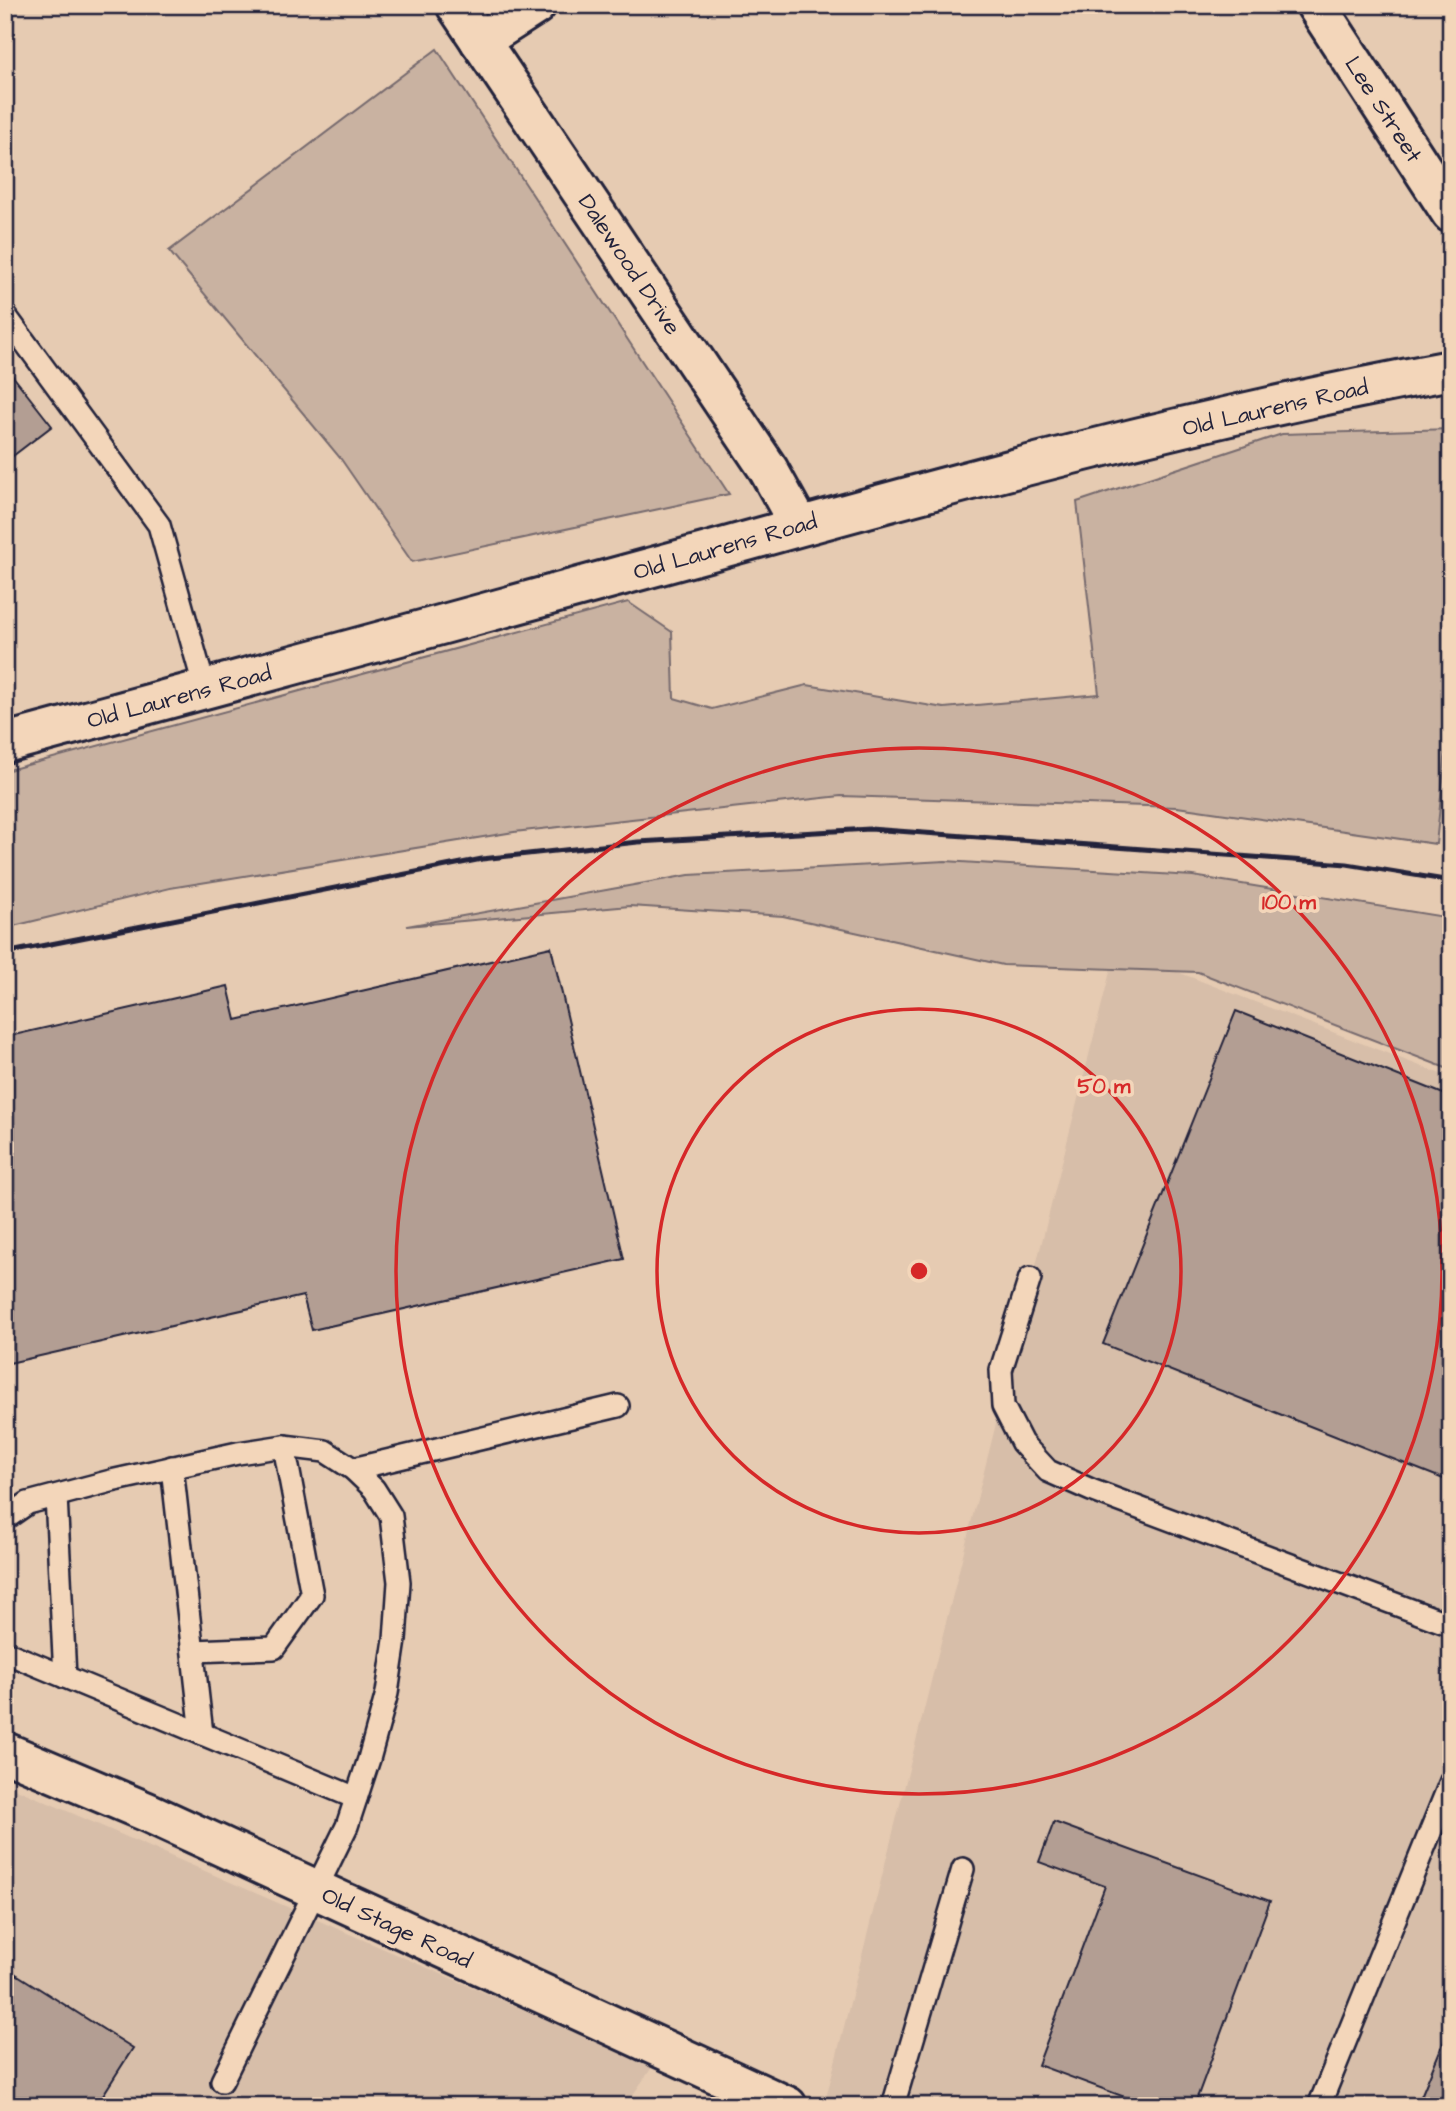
<svg xmlns="http://www.w3.org/2000/svg" width="1456" height="2111" font-family="'Architects Daughter',sans-serif">
<style>
.built{fill:#d7bea9}
.green{fill:#c9b2a1;stroke:#766a6e;stroke-width:2}
.building{fill:#b39e93;stroke:#22223b;stroke-width:2}
.lines{fill:none;stroke-linecap:round;stroke-linejoin:round}
.lane-casing{stroke:#22223b;stroke-width:26}
.street-casing{stroke:#22223b;stroke-width:44}
.secondary-casing{stroke:#22223b;stroke-width:44}
.lane{stroke:#f3d6ba;stroke-width:21}
.street{stroke:#f3d6ba;stroke-width:38}
.secondary{stroke:#f3d6ba;stroke-width:38}
.rail{stroke:#22223b;stroke-width:5}
.ring{fill:none;stroke:#d62828;stroke-width:3.5}
.labels{text-anchor:middle;stroke-width:7;stroke-linejoin:round;paint-order:stroke}
.street-label{font-size:23px;fill:#22223b;stroke:#f3d6ba}
.centre{fill:#d62828;stroke:#f3d6ba;stroke-width:3.5}
.ring-label{font-size:21px;text-anchor:middle;font-weight:bold;fill:#d62828;stroke:#f3d6ba;stroke-width:7;stroke-linejoin:round;paint-order:stroke}
</style>
<rect width="100%" height="100%" fill="#e6cbb2"/>
<filter id="ink" filterUnits="userSpaceOnUse"><feTurbulence type="fractalNoise" baseFrequency=".0143" numOctaves="2"/><feDisplacementMap in="SourceGraphic" scale="14" xChannelSelector="R" yChannelSelector="G"/><feConvolveMatrix kernelMatrix="1 2 1 2 8 2 1 2 1" color-interpolation-filters="sRGB"/></filter>
<g filter="url(#ink)">
<g class="built">
<path d="M1116 948 1451 1078V2106H833L825 2102Z"/>
<path d="M5 1784 653 2066 625 2106H5Z"/>
</g>
<g class="green">
<path d="M437 49 729 494 412 562 341 459 169 251Z"/>
<path d="M1451 429V702L1436 844 1177 807 841 796 514 832 170 888 5 928V771L628 602 672 632 674 698 712 709 807 685 944 708 1099 694 1077 502 1282 434Z"/>
<path d="M945 861 1193 876 1451 918V1070L1198 972 1003 965 783 916 630 906 407 926 689 875Z"/>
</g>
<g class="building">
<path d="M5 366 52 426 5 462Z"/>
<path d="M551 947 624 1259 312 1330 303 1296 5 1364V1037L228 986 236 1020Z"/>
<path d="M1236 1011 1451 1097V1482L1103 1344Z"/>
<path d="M1054 1822 1270 1901 1194 2106H1149L1038 2065 1105 1886 1039 1862Z"/>
<path d="M5 1967 133 2048 96 2106H5Z"/>
<path d="M1451 2024V2106H1417Z"/>
</g>
<g class="lines">
<defs>
<g id="lane">
<path d="M5 315 159 525 205 689"/>
<path d="M1030 1278 1001 1370 1003 1406 1022 1443 1048 1471 1091 1490 1451 1625"/>
<path d="M172 1467 202 1734"/>
<path d="M353 1469 618 1406"/>
<path d="M56 1496 65 1677"/>
<path d="M5 1519 28 1503 111 1481 238 1453 284 1446 325 1451 353 1469 374 1489 391 1516 399 1582 395 1640 387 1693 369 1759 347 1826 222 2081"/>
<path d="M193 1651 274 1648 312 1595 284 1446"/>
<path d="M5 1652 356 1798"/>
<path d="M893 2106 963 1869"/>
<path d="M1319 2106 1451 1781"/>
</g>
<g id="street">
<path d="M456 5 768 469 799 525"/>
<path d="M1316 5 1451 213"/>
<path d="M480 41 536 5"/>
<path d="M5 743C242 679 478 615 715 550 958 482 1203 416 1451 370"/>
</g>
<path id="secondary" d="M5 1752 147 1812 787 2106"/>
</defs>
<use href="#lane" class="lane-casing"/>
<use href="#street" class="street-casing"/>
<use href="#secondary" class="secondary-casing"/>
<use href="#lane" class="lane"/>
<use href="#street" class="street"/>
<use href="#secondary" class="secondary"/>
<path class="rail" d="M5 953 482 859 638 842 870 829 1347 864 1451 881"/>
</g>
</g>
<g class="ring">
<circle cx="919" cy="1271" r="262"/>
<circle cx="919" cy="1271" r="523"/>
</g>
<g class="labels">
<g class="street-label">
<text transform="translate(1384 109) rotate(57)" y="8">Lee Street</text>
<text transform="translate(630 264) rotate(56)" y="8">Dalewood Drive</text>
<text transform="translate(1275 407) rotate(-13)" y="8">Old Laurens Road</text>
<text transform="translate(725 546) rotate(-16)" y="8">Old Laurens Road</text>
<text transform="translate(179 696) rotate(-15)" y="8">Old Laurens Road</text>
<text transform="translate(397 1927) rotate(25)" y="8">Old Stage Road</text>
</g>
</g>
<circle cx="919" cy="1271" r="10" class="centre"/>
<g class="ring-label">
<text x="1289" y="909">100 m</text>
<text x="1104" y="1093">50 m</text>
</g>
<rect width="1456" height="2111" fill="none" stroke="#f3d6ba" stroke-width="28"/>
<rect x="14" y="14" width="1428" height="2083" fill="none" stroke="#22223b" stroke-width="2.5" filter="url(#ink)"/>
</svg>
